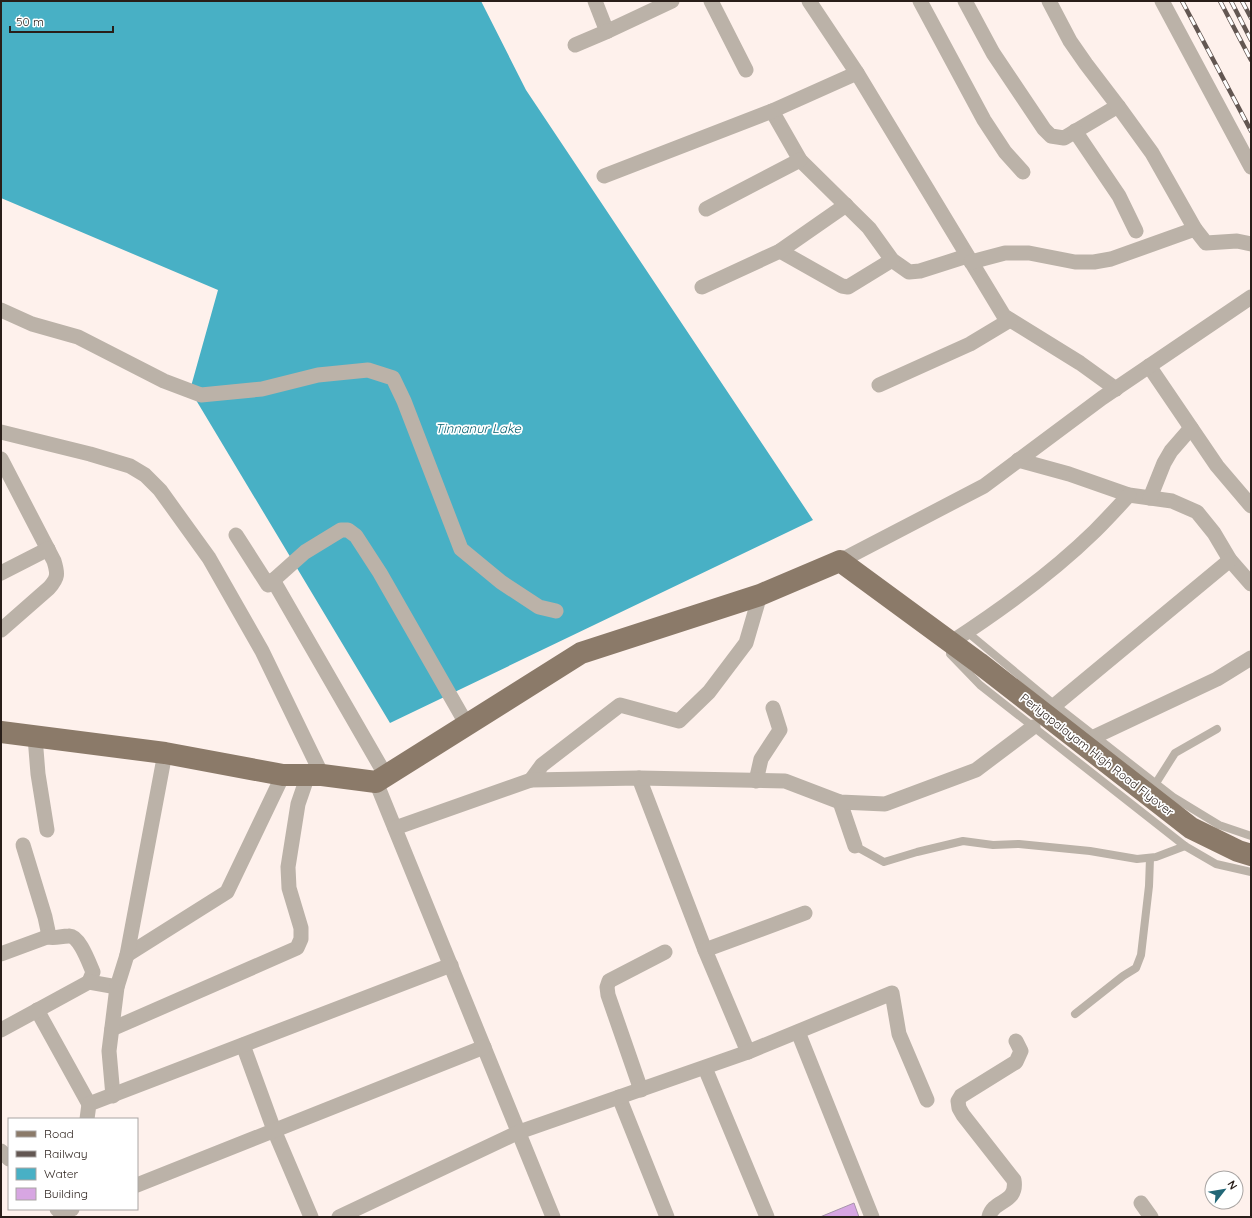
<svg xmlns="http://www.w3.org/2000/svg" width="1252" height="1218" font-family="Quicksand,sans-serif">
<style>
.water{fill:#48b0c5}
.building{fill:#d7a6e2;stroke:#a694aa}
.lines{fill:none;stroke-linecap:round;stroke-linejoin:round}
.service{stroke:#bbb2a8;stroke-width:8}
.minor{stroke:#bbb2a8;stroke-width:15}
.primary{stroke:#8b7a69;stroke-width:22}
.rail-casing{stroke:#635752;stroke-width:4.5}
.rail{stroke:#fff;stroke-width:3;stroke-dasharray:9;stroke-linecap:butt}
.labels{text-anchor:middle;stroke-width:3.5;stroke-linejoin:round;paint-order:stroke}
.street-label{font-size:12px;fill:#291e19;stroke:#fff}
.water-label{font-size:13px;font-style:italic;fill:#096271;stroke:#fff}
</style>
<rect width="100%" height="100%" fill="#fef1ec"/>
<path class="water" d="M1 1H481L526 90 813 520 390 723 190 390 218 290 1 198Z"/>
<path class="building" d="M854 1203 859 1217H820Z"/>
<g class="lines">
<g class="service">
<path d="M967 632 1055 705 1173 797 1219 825 1251 836"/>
<path d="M950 650V654L980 685 1185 846 1216 864 1251 872"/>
<path d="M1156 783 1175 753 1217 729"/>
<path d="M855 846 884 862 917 852 963 841 993 845 1019 844 1090 851 1137 859 1156 857 1185 846"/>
<path d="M1075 1014 1123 976 1136 968 1141 955 1149 886 1150 858"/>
</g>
<g class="minor">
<path d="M595 1 604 24 608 31 672 1"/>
<path d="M711 1 746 70"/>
<path d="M809 1 857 73 1004 316 1080 363 1116 389"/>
<path d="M920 1 984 120 1005 152 1023 172"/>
<path d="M965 1 993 53 1044 129 1051 136 1064 138 1118 106"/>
<path d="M1162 1 1251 167"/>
<path d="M575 45 608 31"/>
<path d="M772 111 800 160 869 228 892 260 909 272 920 271 967 256"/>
<path d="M1075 131 1119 196 1136 231"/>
<path d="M604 176 772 111 857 73"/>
<path d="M706 209 800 160"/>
<path d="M1195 229 1206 243 1237 241 1251 244"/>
<path d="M780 251 842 286 848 287 892 260"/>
<path d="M971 262 1005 253H1029L1075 262H1094L1111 259 1195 229 1152 153 1118 106 1086 64 1070 41 1049 1"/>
<path d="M702 287 780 251 846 205"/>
<path d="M1 310 32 324 78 337 164 381 201 395 262 389 318 375 368 370 393 378 404 401 461 549 501 582 539 607 556 611"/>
<path d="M1149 366 1217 466 1251 506"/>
<path d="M879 385 970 344 1010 320"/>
<path d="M1 432 90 454 130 466 145 475 160 490 209 558 262 651 322 775"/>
<path d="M1 459 54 561C58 574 58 578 49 588L1 630"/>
<path d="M1018 460 1069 474 1129 495 1172 501 1197 512 1214 533 1230 560 1251 584"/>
<path d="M1150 498 1164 463 1171 451 1191 428"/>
<path d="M236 535 268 585 305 552 341 530H348L356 536 380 573 467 725"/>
<path d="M840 561 984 486 1102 398 1251 297"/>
<path d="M1 573 48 549"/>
<path d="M273 580 386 776"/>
<path d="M950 643C1001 610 1052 573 1095 531 1107 519 1118 507 1129 495"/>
<path d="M1055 705 1230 560"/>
<path d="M1096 736 1217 679 1251 658"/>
<path d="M35 737 38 774 47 830"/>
<path d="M639 778 705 950 748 1052"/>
<path d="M531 780 542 765 620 705 679 721 709 692 746 643 760 595"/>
<path d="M756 781 761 759 780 730 773 708"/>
<path d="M376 782 553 1217"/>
<path d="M840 802 855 846"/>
<path d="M395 828 531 780 639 778 785 781 840 802 885 804 976 770 1033 727"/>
<path d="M23 845 45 917 48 931 47 937"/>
<path d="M705 950 805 913"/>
<path d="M1 954 47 937C56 939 60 936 69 936 79 935 89 963 93 972L89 982"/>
<path d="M127 955 227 892 283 775"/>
<path d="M37 1010 89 1104"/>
<path d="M112 1029 297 948 301 939V928L289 888 288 867 298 804 308 775"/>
<path d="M1 1030 89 982 117 987"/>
<path d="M798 1032 872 1217"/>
<path d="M243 1045 274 1130 311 1217"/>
<path d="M705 1068 767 1217"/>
<path d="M641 1090 608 995 607 987 609 981 665 952"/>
<path d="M113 1096 109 1051 117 987 127 955 165 753"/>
<path d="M619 1097 667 1217"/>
<path d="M87 1119 89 1104 451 965"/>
<path d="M1 1151 9 1159"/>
<path d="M137 1185 484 1047"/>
<path d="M1141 1203 1151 1217"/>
<path d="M57 1209 61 1213 72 1209"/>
<path d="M339 1217 519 1132 748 1052 892 993 899 1034 927 1100"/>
<path d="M989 1217C993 1199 1018 1204 1014 1180L963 1115 959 1108 958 1101 961 1096 1016 1062 1021 1051 1016 1041"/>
</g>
<path class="primary" d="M1 732 165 753 283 775H322L376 782 581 653 760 595 840 561 979 663 1191 828 1238 851 1251 855"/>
<defs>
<g id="rail">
<path d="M1182 1 1251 131"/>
<path d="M1220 1 1251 60"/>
<path d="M1231 1 1251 40"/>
<path d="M1242 1 1251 18"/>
</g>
</defs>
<use href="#rail" class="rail-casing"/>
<use href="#rail" class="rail"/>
</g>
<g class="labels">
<g class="street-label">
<text transform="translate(1097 755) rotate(38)" y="4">Periyapalayam High Road Flyover</text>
</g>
<g class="water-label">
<text x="478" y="433">Tinnanur Lake</text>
</g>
</g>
<rect width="1252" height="1218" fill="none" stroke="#291e19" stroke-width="4"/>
<rect x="8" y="1118" width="130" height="92" fill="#ffffff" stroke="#a9a5a3"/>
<rect x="16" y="1131" width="20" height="6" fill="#8b7a69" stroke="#a9a5a3"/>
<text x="44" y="1138" font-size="12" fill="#291e19">Road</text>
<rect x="16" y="1151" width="20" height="6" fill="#635752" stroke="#a9a5a3"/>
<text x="44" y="1158" font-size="12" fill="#291e19">Railway</text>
<rect x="16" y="1168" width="20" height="12" fill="#48b0c5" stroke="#a9a5a3"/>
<text x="44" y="1178" font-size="12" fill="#291e19">Water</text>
<rect x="16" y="1188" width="20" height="12" fill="#d7a6e2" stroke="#a9a5a3"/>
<text x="44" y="1198" font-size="12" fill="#291e19">Building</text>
<g transform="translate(1224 1190) rotate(59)"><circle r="19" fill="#ffffff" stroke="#a9a5a3"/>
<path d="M0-3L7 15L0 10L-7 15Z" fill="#226777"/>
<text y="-6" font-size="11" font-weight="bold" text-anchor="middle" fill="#291e19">N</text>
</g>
<path d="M10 26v6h103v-6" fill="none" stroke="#291e19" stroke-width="2"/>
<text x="16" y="26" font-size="12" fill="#291e19" stroke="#ffffff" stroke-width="3" paint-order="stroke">50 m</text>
</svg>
